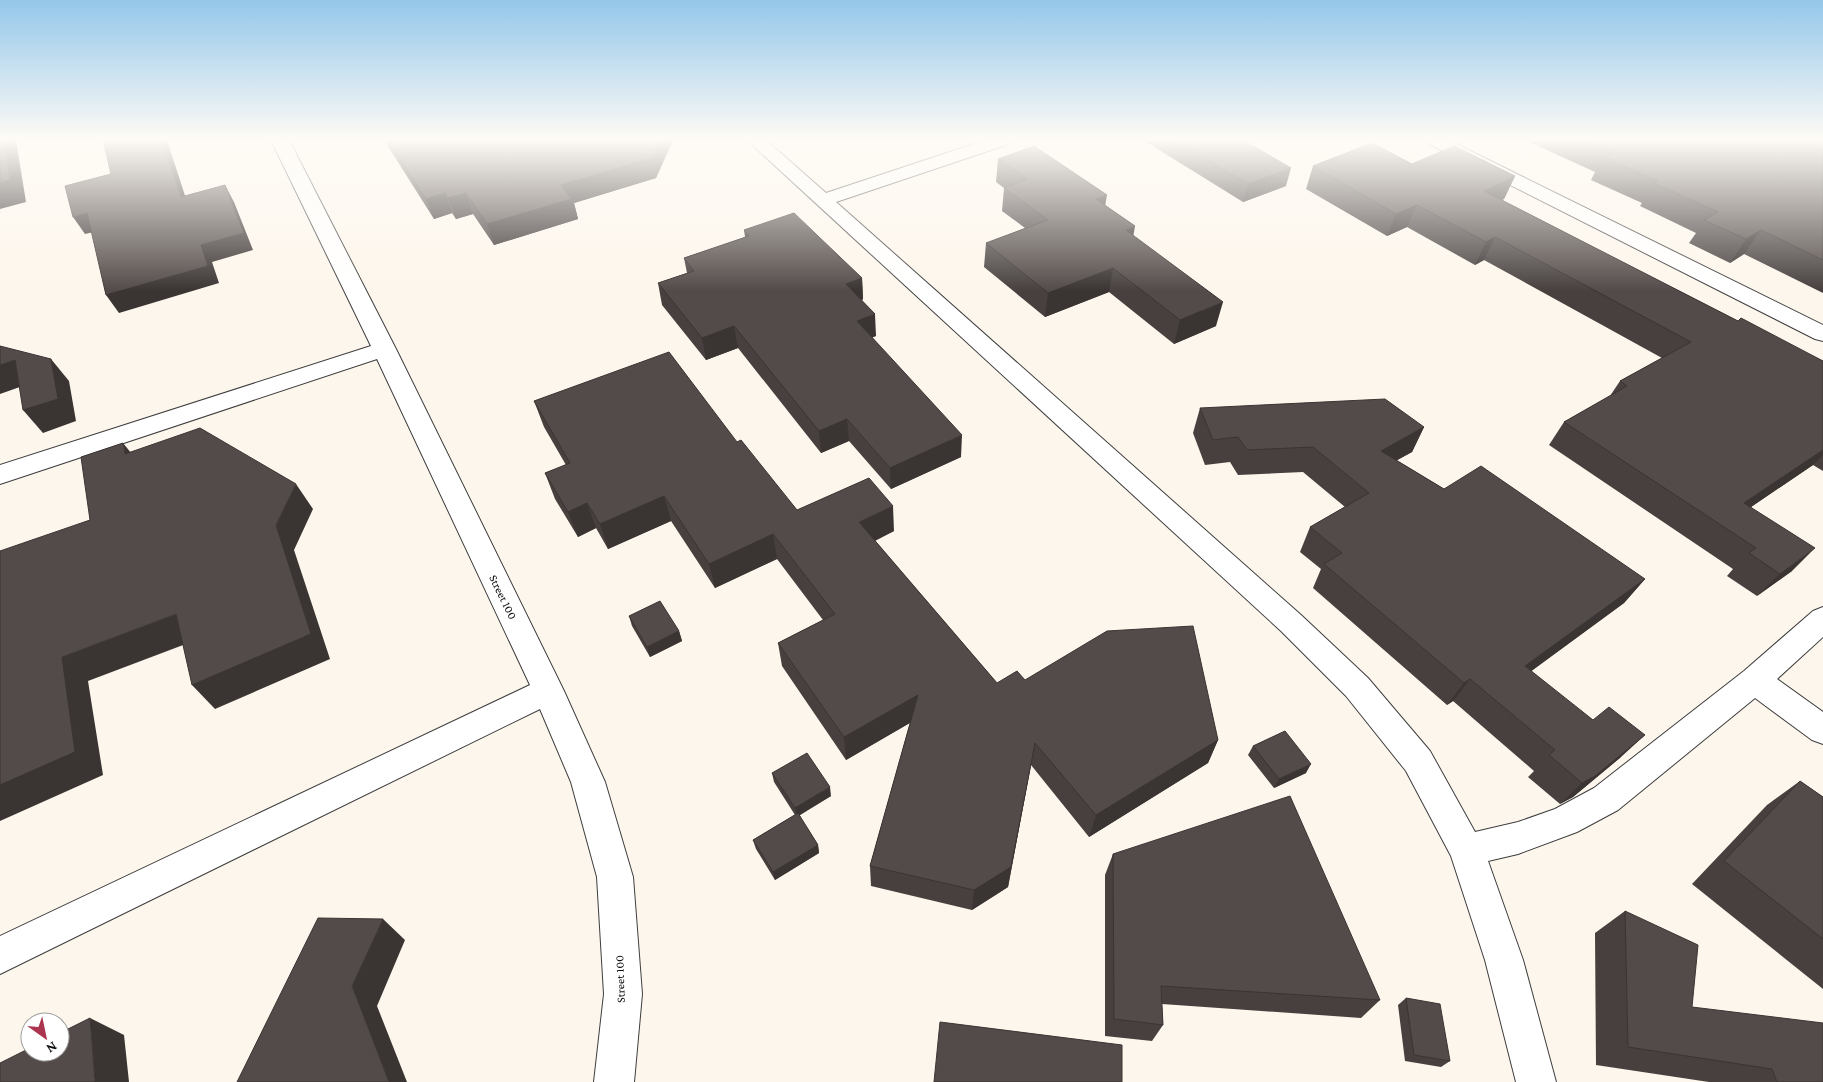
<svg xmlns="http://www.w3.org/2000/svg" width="1823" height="1082" font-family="'Crimson Pro',serif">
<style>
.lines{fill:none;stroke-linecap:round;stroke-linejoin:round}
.minor-casing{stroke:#3e3e3e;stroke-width:2}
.minor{fill:#fff;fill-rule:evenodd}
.wall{fill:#47403f}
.shaded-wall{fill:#3a3433}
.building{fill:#534b49;stroke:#3a3433}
.labels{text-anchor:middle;stroke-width:5;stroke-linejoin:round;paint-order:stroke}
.street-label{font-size:12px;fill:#0b0b0b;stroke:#fff}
</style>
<rect width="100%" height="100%" fill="#fdf6ec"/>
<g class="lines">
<defs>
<g id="minor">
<path d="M271 140H289L396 349 564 691 605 782 633 877 642 994 634 1082H594L604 994 597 877 571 782 540 709 0 974V936L530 685 377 359 0 484V465L371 346Z"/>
<path d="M747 140H766L826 193 986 140H1012L1009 144 836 202 1301 615 1368 678 1430 751 1475 832 1518 822 1555 809 1594 788 1744 671 1813 611 1823 607V637L1777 679 1823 712V744L1812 740 1755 698 1618 810 1577 832 1518 854 1488 861 1523 960 1556 1082H1516L1485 960 1451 856 1406 771 1346 696 1281 631Z"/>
<path d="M1426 140H1448L1823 325V341L1815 339 1429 144Z"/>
</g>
</defs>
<use href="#minor" class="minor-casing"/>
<use href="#minor" class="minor"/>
</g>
<g class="wall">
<path d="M384 140H673L656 178 574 203 578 219 494 245 473 214 456 219 452 213 434 219Z"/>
<path d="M1143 140H1246V141L1286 186 1243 202Z"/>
<path d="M1525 140H1823V293L1744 254 1730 263 1689 243 1696 233 1640 206 1642 203 1591 180 1595 172Z"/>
<path d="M998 159 1105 206 1216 326 1174 344 1109 292 1045 317 984 267 986 243 1025 228 1002 211 1004 188 996 182Z"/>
<path d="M1412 164 1515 176 1504 199 1502 200 1738 321 1823 361V471L1813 465 1751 507 1792 571 1757 596 1727 576 1733 569 1549 445 1564 422 1610 396 1620 381 1662 358 1484 260 1475 265 1407 227 1387 236 1306 189 1313 166Z"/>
<path d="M744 230 862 278 863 299 862 300 876 336 872 337 961 457 891 489 849 441 821 453 738 348 706 360 662 305 658 283 687 273 684 258 745 237Z"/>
<path d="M534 401 737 442 797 510 894 531 875 541 997 683 1025 680 1218 740 1208 763 1089 837 1031 765 1008 887 972 910 871 886 870 866 910 723 846 760 782 666 778 643 823 620 777 559 715 588 671 521 608 549 596 528 578 537 555 499 545 473 566 465 544 427Z"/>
<path d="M1200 408 1424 427 1412 452 1396 460 1444 489 1645 579 1624 603 1531 671 1621 757 1573 797 1560 804 1528 777 1534 771 1453 701 1447 705 1313 588 1321 569 1300 552 1310 527 1345 507 1303 472 1238 475 1230 462 1205 465 1193 433Z"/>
<path d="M629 616 679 631 682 641 650 657 632 626Z"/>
<path d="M1253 746 1306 773 1274 788 1248 755Z"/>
<path d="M772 773 831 796 799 815 818 845 819 853 775 880 756 849 753 840 795 815 774 782Z"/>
<path d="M1800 781 1823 797V989L1692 884 1767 805Z"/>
<path d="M1113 854 1380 1000 1361 1018 1162 1004 1163 1025 1152 1041 1105 1036V875Z"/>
<path d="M1625 911 1692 1007 1823 1082H1709L1596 1065 1595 933Z"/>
<path d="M1406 998 1450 1061 1441 1067 1405 1061 1398 1005Z"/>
</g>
<g class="shaded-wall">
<path d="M4 140H16L26 202 0 209V183Z"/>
<path d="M162 140H167L191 214 181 197Z"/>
<path d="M660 140H673L656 178 574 203 578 219 494 245 487 224 561 185Z"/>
<path d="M1291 168 1286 186 1243 202 1248 184Z"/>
<path d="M1515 176 1504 199 1473 213 1484 191Z"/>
<path d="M225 185 234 202 253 250 212 262 219 283 119 313 106 295 201 245Z"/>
<path d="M445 193 452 213 434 219 426 199Z"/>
<path d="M466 193 473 214 456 219 448 198Z"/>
<path d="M1107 195 1103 218 1096 199Z"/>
<path d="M1417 205 1407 227 1387 236 1396 214Z"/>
<path d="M87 213 98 231 85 234 73 217Z"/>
<path d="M1135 226 1131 250 1126 230Z"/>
<path d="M1761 230 1744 254 1730 263 1746 239Z"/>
<path d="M1495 237 1484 260 1475 265 1486 242Z"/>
<path d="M1113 268 1109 292 1045 317 1048 293Z"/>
<path d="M862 278 863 299 847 306 846 284Z"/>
<path d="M1223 302 1216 326 1174 344 1180 320Z"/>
<path d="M875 314 876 336 858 343 857 321Z"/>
<path d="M734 326 738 348 706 360 702 338Z"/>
<path d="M51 359 69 381 76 421 43 433 23 410Z"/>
<path d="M15 360 34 382 0 394V365Z"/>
<path d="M847 419 849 441 821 453 819 431Z"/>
<path d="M1424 427 1412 452 1369 476 1381 451Z"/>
<path d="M962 435 961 457 891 489 890 468Z"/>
<path d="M123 443 144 469 125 454Z"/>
<path d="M1823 450V455L1813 465 1723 526 1744 503Z"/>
<path d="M296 484 313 509 294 550 330 659 215 709 192 685 276 525Z"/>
<path d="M664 496 671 521 608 549 600 524Z"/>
<path d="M587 503 596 528 578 537 568 512Z"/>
<path d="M893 506 894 531 861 547 859 522Z"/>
<path d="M773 534 777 559 715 588 709 564Z"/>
<path d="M1815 548 1792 571 1757 596 1780 574Z"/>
<path d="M1645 579 1624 603 1507 689 1525 666Z"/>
<path d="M176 614 199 639 88 681 103 775 0 821V785L62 657Z"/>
<path d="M679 631 682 641 650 657 647 647Z"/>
<path d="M1470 679 1453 701 1447 705 1464 683Z"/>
<path d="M918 695V718L846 760 844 737Z"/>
<path d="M1645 735 1621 757 1573 797 1560 804 1582 783Z"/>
<path d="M1218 740 1208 763 1089 837 1096 815Z"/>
<path d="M1035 743 1008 887 972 910 974 890Z"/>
<path d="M1311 764 1306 773 1274 788 1279 779Z"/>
<path d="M830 787 831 796 797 817 795 808Z"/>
<path d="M818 845 819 853 775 880 773 872Z"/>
<path d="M383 919 405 940 377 1006 407 1082H389L352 986Z"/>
<path d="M90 1018 124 1035 129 1082H95Z"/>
</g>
<g class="building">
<path d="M0 140H4L10 180 0 183Z"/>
<path d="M103 140H162L181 197 225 185 244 233 201 245 208 266 106 295 87 213 73 217 65 186 111 174Z"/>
<path d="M388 140H660L652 158 561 185 572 199 487 224 466 193 448 198 445 193 426 199Z"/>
<path d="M1174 140H1243L1291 168 1248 184Z"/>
<path d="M1586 140H1823V260L1761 230 1746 239 1704 220 1718 212 1654 183 1658 181 1604 157 1614 152Z"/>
<path d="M1372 143 1412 164 1454 146 1515 176 1484 191 1738 321 1741 318 1823 361V450L1744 503 1815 548 1780 574 1749 553 1756 548 1564 422 1627 386 1620 381 1691 342 1495 237 1486 242 1417 205 1396 214 1313 166Z"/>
<path d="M1034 146 1107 195 1096 199 1135 226 1126 230 1223 302 1180 320 1113 268 1048 293 986 243 1048 220 1004 188 1027 179 998 159Z"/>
<path d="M794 213 862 278 846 284 875 314 857 321 962 435 890 468 847 419 819 431 734 326 702 338 658 283 694 271 684 258 749 236 744 230Z"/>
<path d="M0 346 51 359 58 399 23 410 15 360 0 365Z"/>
<path d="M669 352 737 442 741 440 797 510 869 478 893 506 859 522 997 683 1017 671 1025 680 1107 631 1193 626 1218 740 1096 815 1035 743 1011 867 974 890 870 866 918 695 844 737 778 643 835 614 773 534 709 564 664 496 600 524 587 503 568 512 545 473 570 463 534 401Z"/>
<path d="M1385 399 1424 427 1381 451 1444 489 1481 466 1645 579 1525 666 1593 720 1609 707 1645 735 1595 776 1582 783 1549 755 1555 750 1470 679 1464 683 1324 564 1342 553 1310 527 1369 493 1313 447 1247 450 1238 437 1213 440 1200 408Z"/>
<path d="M200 428 296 484 276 525 311 634 192 685 176 614 62 657 75 752 0 785V551L90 520 81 457 123 443 125 454Z"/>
<path d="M660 601 679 631 647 647 629 616Z"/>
<path d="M1285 731 1311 764 1279 779 1253 746Z"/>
<path d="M807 753 830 787 795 808 772 773Z"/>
<path d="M1800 781 1823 797V939L1724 861Z"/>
<path d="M1290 796 1380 1000 1161 986 1163 1025 1114 1019 1113 854Z"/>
<path d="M798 813 818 845 773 872 753 840Z"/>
<path d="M1625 911 1698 945 1692 1007 1823 1023V1082H1777L1772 1069 1628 1047Z"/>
<path d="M318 918 383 919 352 986 389 1082H237Z"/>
<path d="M1406 998 1440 1004 1450 1061 1414 1055Z"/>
<path d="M90 1018 95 1082H0V1063L30 1048V1052H60V1033Z"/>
<path d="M940 1022 1122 1045V1082H934Z"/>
</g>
<linearGradient id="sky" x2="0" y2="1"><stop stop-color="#94c7ea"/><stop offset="0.48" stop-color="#fefbf6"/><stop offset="1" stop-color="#fefbf6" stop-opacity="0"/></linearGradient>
<rect width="1823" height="291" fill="url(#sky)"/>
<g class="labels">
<g class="street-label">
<text transform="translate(503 597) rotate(64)" y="4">Street 100</text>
<text transform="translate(620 979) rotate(-92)" y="4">Street 100</text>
</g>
</g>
<g transform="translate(45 1037) rotate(147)"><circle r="24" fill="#ffffff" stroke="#9d9d9d"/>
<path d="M0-4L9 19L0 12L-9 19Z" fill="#ab344f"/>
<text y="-8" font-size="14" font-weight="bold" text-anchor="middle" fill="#0b0b0b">N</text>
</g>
</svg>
